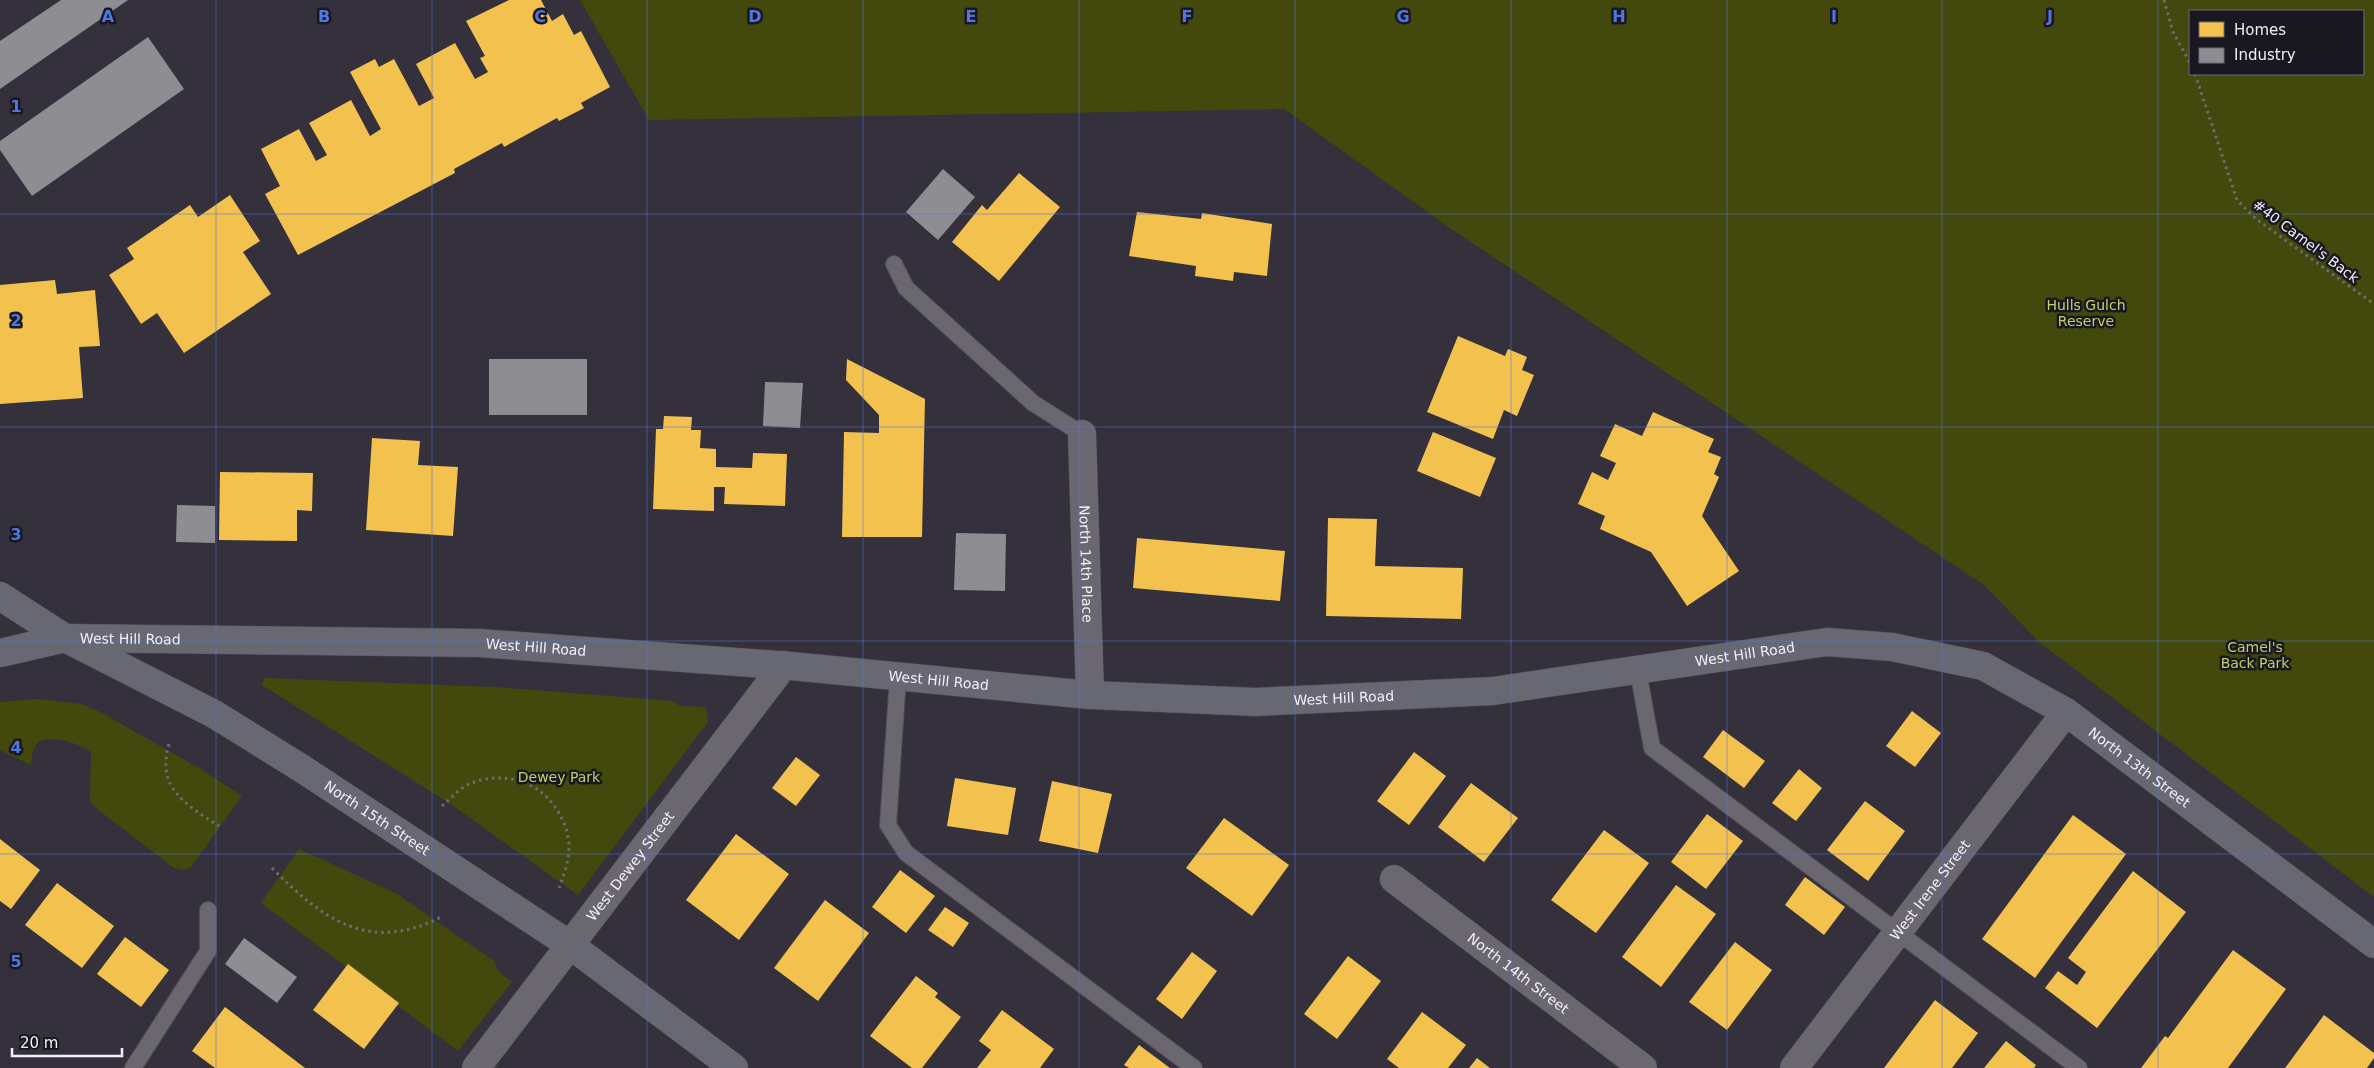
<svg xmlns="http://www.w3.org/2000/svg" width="2374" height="1068" font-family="'DejaVu Sans',sans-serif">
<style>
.green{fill:#43490c;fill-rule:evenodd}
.homes{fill:#f2c14e}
.industry{fill:#8d8d92}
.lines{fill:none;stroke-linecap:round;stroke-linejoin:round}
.lane-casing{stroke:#504d56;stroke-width:18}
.street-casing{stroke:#504d56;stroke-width:29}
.secondary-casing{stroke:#504d56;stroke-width:29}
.path{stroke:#6e6c73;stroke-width:3;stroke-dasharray:2.5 4;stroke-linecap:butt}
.lane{stroke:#6a6771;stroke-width:16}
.street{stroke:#6a6771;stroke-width:28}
.secondary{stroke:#686873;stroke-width:28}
.grid{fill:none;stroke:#5276e1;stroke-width:1;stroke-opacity:0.55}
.labels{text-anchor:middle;stroke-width:5;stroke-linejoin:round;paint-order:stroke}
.street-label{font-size:14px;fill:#f2eefb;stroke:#19171f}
.park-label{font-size:14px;fill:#c1d364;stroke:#19171f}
.grid-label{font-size:16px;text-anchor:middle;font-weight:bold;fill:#5276e1;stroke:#19171f;stroke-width:5;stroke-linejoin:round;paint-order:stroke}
</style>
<rect width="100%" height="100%" fill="#34313c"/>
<g class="green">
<path d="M580 0H2374V897L2039 642 1984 585 1447 226 1284 109 649 120ZM2190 11H2363V74H2190Z"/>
<path d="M264 678 494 687 673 701 680 706 706 707 708 722 578 895 452 805 262 685Z"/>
<path d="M38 699 81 704 100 712 199 768 242 796 191 867 184 870 174 868 96 808 90 801 91 752C81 744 48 733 38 743 31 748 32 758 31 765L0 750V702Z"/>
<path d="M299 849 397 894 494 961 498 971 512 982 458 1051 261 903Z"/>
</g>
<g class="homes">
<path d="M509 0H541L552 21 563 14 574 35 581 31 610 87 581 103 584 108 559 121 557 118 504 147 502 143 454 169 455 173 298 255 265 194 280 186 261 149 299 129 316 161 327 155 309 123 351 100 370 136 381 129 350 72 375 59 379 67 394 59 419 106 434 98 416 64 455 43 475 79 488 72 480 58 485 56 466 21Z"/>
<path d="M1019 173 1060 207 999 281 952 242 982 205 987 210Z"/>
<path d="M230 195 260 241 243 252 271 294 184 353 157 313 141 324 109 275 134 259 127 248 190 205 198 217Z"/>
<path d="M1137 212 1201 219 1202 213 1272 224 1267 276 1234 272 1233 281 1195 276 1196 266 1129 256Z"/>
<path d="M55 280 57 294 95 290 100 346 79 347 83 398 0 404V285Z"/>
<path d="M1458 336 1505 356 1508 349 1527 357 1522 370 1534 375 1517 416 1504 410 1493 439 1427 412Z"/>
<path d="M847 359 925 399 922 537H842L844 432 879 433V415L846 380Z"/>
<path d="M1653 412 1714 439 1708 452 1721 457 1714 474 1719 477 1702 516 1739 571 1687 606 1651 552 1600 529 1605 516 1578 504 1592 472 1608 480 1616 463 1600 456 1615 424 1642 436Z"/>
<path d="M664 416 692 417 691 430H701L700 448 716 449V467L752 468 753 453 787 454 785 506 724 504 725 487H714V511L653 509 656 429H663Z"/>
<path d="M1433 432 1496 458 1480 497 1417 471Z"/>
<path d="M372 438 420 441 418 465 458 467 453 536 366 530Z"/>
<path d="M220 472 313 473 312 511 297 510V541L219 540Z"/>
<path d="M1328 518 1377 519 1375 566 1463 568 1461 619 1326 616Z"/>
<path d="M1137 538 1285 551 1280 601 1133 588Z"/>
<path d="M1912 711 1941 733 1915 767 1886 746Z"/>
<path d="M1723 730 1765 761 1744 788 1703 757Z"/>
<path d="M1414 752 1446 776 1409 825 1377 801Z"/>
<path d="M796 757 820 775 796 806 772 788Z"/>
<path d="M1799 769 1822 788 1796 821 1772 803Z"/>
<path d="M955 778 1016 788 1008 835 947 826Z"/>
<path d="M1052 781 1112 794 1098 853 1039 841Z"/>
<path d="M1471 783 1518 818 1484 862 1438 827Z"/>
<path d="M1865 801 1905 831 1868 881 1827 850Z"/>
<path d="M1707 814 1743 841 1706 889 1671 862Z"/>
<path d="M2073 815 2126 854 2035 978 1982 939Z"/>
<path d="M1224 818 1289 865 1252 916 1186 868Z"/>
<path d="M1604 830 1649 863 1596 933 1551 900Z"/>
<path d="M736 834 789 874 739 940 686 900Z"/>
<path d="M0 839 40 870 11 909 0 901Z"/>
<path d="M900 870 935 896 906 933 872 907Z"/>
<path d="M2133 871 2186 912 2097 1028 2045 988 2058 971 2077 985 2086 972 2068 958Z"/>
<path d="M1805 877 1845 907 1824 935 1785 905Z"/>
<path d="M57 883 114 926 82 968 25 925Z"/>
<path d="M1676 885 1716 914 1661 987 1622 957Z"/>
<path d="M825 900 869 933 818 1001 774 968Z"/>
<path d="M945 907 969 923 953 947 928 930Z"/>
<path d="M125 937 169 970 141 1007 97 974Z"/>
<path d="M1735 942 1772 970 1727 1030 1689 1002Z"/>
<path d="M2233 950 2286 989 2228 1068H2141L2165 1036 2168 1038Z"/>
<path d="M1192 952 1217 971 1182 1019 1156 999Z"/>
<path d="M1348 956 1381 981 1337 1039 1304 1014Z"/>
<path d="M348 964 399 1003 364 1049 313 1010Z"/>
<path d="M916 976 938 993 935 997 961 1017 922 1068H912L870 1036Z"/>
<path d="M1935 1000 1978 1033 1952 1068H1884Z"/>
<path d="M225 1007 305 1068H215L192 1051Z"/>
<path d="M1002 1010 1054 1049 1040 1068H977L991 1050 979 1041Z"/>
<path d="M1422 1012 1466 1045 1448 1068H1399L1387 1059Z"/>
<path d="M2324 1015 2374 1053V1058L2367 1068H2285Z"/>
<path d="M2006 1041 2036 1065 2034 1068H1984Z"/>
<path d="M1139 1045 1170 1068H1129L1124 1065Z"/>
<path d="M1477 1058 1490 1068H1469Z"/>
</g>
<g class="industry">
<path d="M61 0H128L0 89V41Z"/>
<path d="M148 37 184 89 32 196 0 150V141Z"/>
<path d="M943 169 975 197 938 240 906 212Z"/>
<rect x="489" y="359" width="98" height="56"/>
<path d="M765 382 803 383 800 428 763 426Z"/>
<path d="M177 505 215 506V543L176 542Z"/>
<path d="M956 533 1006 534 1005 591 954 590Z"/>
<path d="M244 938 297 977 277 1003 225 964Z"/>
</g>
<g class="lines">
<defs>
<g id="lane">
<path d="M894 264 906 288 1033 403 1082 434"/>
<path d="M1638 671 1652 748 2079 1068"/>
<path d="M898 677 888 825 906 853 1194 1068"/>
<path d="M133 1068 208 951V910"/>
</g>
<g id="street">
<path id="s1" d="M1082 434 1090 695"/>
<path id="s2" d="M1394 879 1643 1068"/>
<path id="s3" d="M476 1068 784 665"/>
<path id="s4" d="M1794 1068 2066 712"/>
</g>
<g id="secondary">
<path id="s5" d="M0 596 65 638 214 714 301 768 570 945 734 1068"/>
<path id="s6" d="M0 653 65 638 479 643 791 666 1090 695 1256 702 1493 691 1827 642 1892 647 1983 666 2066 712 2374 944"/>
</g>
</defs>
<use href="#lane" class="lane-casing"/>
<use href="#street" class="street-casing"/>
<use href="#secondary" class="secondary-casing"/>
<g class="path">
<path d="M2164 0 2173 32 2190 63"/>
<path d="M2195 74 2237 200 2256 219 2374 304"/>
<path d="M169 744C156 788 185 804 219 826"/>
<path d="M442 806C451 798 459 789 469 784 500 771 536 779 555 807 563 818 569 833 569 847 569 861 564 875 559 888"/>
<path d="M272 868C322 919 369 954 441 917"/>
</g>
<use href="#lane" class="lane"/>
<use href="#street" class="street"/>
<use href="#secondary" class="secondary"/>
</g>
<path class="grid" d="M216 0V1068M432 0V1068M647 0V1068M863 0V1068M1079 0V1068M1295 0V1068M1511 0V1068M1727 0V1068M1942 0V1068M2158 0V1068M0 214H2374M0 427H2374M0 641H2374M0 854H2374"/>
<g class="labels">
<g class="street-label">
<text transform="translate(2306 241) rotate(37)" y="5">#40 Camel's Back</text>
<text dy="5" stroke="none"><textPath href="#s1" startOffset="130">North 14th Place</textPath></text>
<text dy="5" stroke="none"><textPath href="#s6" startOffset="132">West Hill Road</textPath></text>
<text dy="5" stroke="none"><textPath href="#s6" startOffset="538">West Hill Road</textPath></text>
<text dy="5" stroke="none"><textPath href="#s6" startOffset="1752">West Hill Road</textPath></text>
<text dy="5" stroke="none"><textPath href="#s6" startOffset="942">West Hill Road</textPath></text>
<text dy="5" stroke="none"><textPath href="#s6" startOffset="1348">West Hill Road</textPath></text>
<text dy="5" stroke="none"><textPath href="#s6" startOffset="2180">North 13th Street</textPath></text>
<text dy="5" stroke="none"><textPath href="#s5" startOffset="438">North 15th Street</textPath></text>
<text dy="5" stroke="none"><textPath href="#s3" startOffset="254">West Dewey Street</textPath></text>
<text dy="5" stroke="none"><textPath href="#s4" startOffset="224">West Irene Street</textPath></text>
<text dy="5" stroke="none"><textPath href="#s2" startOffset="156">North 14th Street</textPath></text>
</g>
<g class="park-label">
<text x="2086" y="310">Hulls Gulch<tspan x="2086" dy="16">Reserve</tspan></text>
<text x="2255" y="652">Camel's<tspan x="2255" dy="16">Back Park</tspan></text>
<text x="559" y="782">Dewey Park</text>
</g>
</g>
<g class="grid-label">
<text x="108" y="22">A</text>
<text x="324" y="22">B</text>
<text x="540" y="22">C</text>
<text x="755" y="22">D</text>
<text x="971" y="22">E</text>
<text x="1187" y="22">F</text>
<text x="1403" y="22">G</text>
<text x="1619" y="22">H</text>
<text x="1834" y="22">I</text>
<text x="2050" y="22">J</text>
<text x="16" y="112">1</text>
<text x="16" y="326">2</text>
<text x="16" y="540">3</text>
<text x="16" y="753">4</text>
<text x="16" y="967">5</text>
</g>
<rect x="2189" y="10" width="175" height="65" fill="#19171f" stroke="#706d77"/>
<rect x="2199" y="22" width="25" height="15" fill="#f2c14e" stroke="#706d77"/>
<text x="2234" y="35" font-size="15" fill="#f2eefb">Homes</text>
<rect x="2199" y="48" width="25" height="15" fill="#8d8d92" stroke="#706d77"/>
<text x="2234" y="60" font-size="15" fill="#f2eefb">Industry</text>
<path d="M12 1048v8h110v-8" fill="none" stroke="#f2eefb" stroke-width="2.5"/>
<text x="20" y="1048" font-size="15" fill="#f2eefb" stroke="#19171f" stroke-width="4" paint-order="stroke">20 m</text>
</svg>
